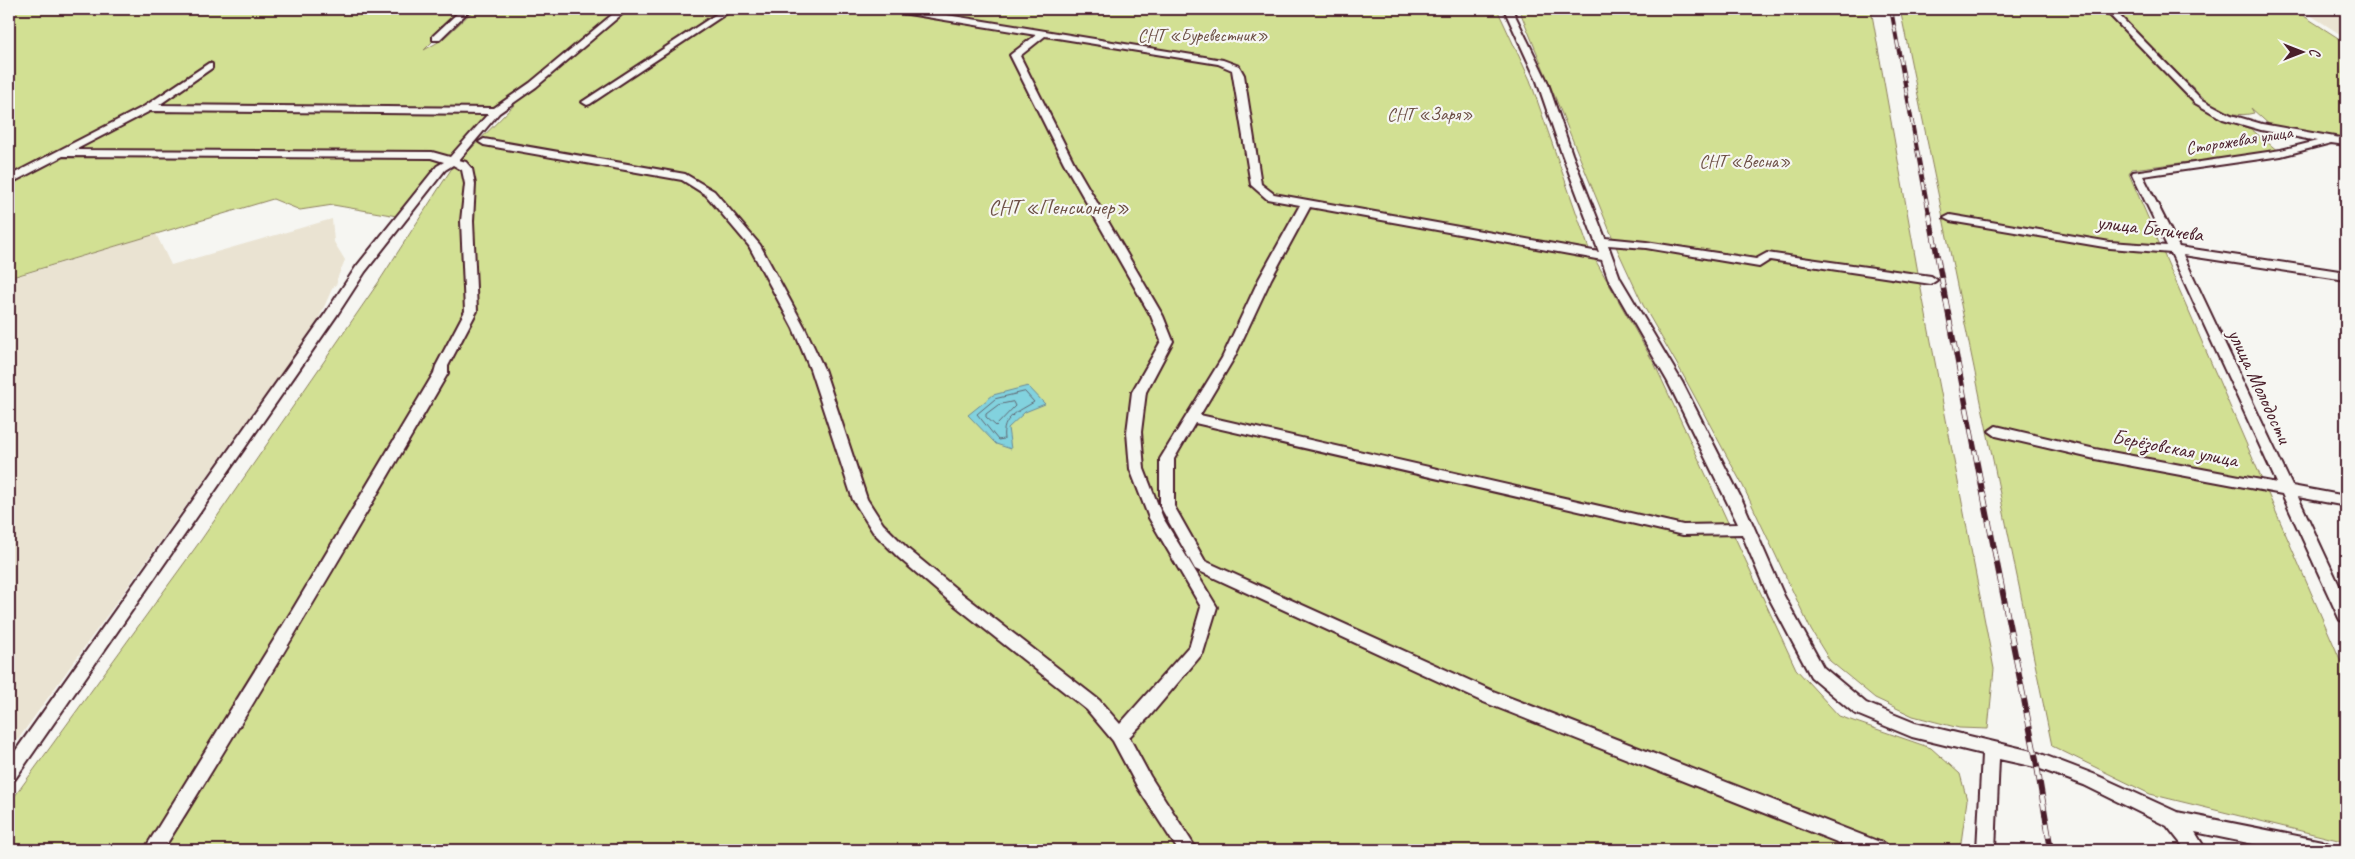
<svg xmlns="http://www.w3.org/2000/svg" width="2355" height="859" font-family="Caveat,sans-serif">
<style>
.built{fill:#eae3d2}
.green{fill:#d2e093;stroke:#8e805f}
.water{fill:#82d2de;stroke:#6c8a96}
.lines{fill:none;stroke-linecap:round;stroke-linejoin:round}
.shore{stroke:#606773;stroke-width:1}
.minor-casing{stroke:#4a1f2b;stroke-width:4}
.minor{fill:#f6f6f2;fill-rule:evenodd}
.rail-far2-casing{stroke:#4a1f2b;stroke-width:4}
.rail-far1-casing{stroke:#4a1f2b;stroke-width:5.5}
.rail-casing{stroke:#4a1f2b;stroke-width:6}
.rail-far2{stroke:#f6f6f2;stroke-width:2.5;stroke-dasharray:8;stroke-linecap:butt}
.rail-far1{stroke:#f6f6f2;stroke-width:4;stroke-dasharray:11;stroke-linecap:butt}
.rail{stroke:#f6f6f2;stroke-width:4.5;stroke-dasharray:14;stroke-linecap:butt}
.labels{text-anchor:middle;stroke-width:4.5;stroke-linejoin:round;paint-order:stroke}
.far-park-label{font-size:18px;fill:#6c4f45;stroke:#f6f6f2}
.far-street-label{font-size:18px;fill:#4a1f2b;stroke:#f6f6f2}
.park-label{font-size:21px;fill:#6c4f45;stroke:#f6f6f2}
.street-label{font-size:21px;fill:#4a1f2b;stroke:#f6f6f2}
</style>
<rect width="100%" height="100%" fill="#f6f6f2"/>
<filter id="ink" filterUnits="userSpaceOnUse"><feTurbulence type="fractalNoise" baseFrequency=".02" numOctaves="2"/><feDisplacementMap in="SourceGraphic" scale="10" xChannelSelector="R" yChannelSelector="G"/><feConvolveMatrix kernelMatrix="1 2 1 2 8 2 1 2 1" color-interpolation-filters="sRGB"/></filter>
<g filter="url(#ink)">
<g class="built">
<path d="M2301 9H2346V38Z"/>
<path d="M332 219 334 242 345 260 337 279V283L332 289 316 325 9 752V279L156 234 171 265Z"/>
</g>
<g class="green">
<path d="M9 9H465L424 50 442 40 475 9H620L530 84 483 118 458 152 397 216 333 205 300 210 273 199 9 278Z"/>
<path d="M628 9H1497L1530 80 1589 249 1655 365 1796 669 1839 716 1931 748 1960 774 1967 800 1960 850H9V804L201 540 378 283 452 168 524 95Z"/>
<path d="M1519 9H1871L1920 284 1994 669 1988 729 1959 728 1913 716 1875 698 1830 661 1811 630 1743 486 1682 373 1643 305 1618 251Z"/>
<path d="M1900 9H2101L2167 74 2191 100 2221 119 2251 129 2278 151 2132 169 2129 174 2346 673V842L2150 794 2052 746Z"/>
<path d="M2112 9H2293L2346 43V139L2273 128 2251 108 2254 113C2239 117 2226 113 2212 106Z"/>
</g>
<path class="water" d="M1028 386 1045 404 1025 412 1008 428 1011 449 996 444 968 415 993 395Z"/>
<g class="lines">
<g class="shore">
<path d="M1025 392 1034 402C1018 412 1001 417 1004 439L998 440 977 414 995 399Z"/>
<path d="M1013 402 1015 406 996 426 986 417V414L998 405Z"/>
</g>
<defs>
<g id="minor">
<path d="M462 9H471L439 40H433V36Z"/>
<path d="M619 9H628L536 87 499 113 459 160 466 162 472 169 475 184 473 221 477 311 448 366V373C355 533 261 693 163 850H144L293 609 434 373 436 366 465 311 461 221 465 184 462 170 453 165 445 170 365 272 337 315 15 779 9 782V760L325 314 356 267 437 166 444 162 431 158 63 156 13 182 9 183V176L145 106 209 63 212 64V68L159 105 494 108 530 83ZM150 111 488 114 450 157 432 152 75 150Z"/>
<path d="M724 9H733L590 104 587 105 582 102Z"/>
<path d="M892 9H910L1223 60 1239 66 1244 75 1261 184 1274 194 1599 252 1562 154 1537 81 1504 9H1512L1547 81 1572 154 1605 238 1646 242 1756 259 1767 253 1931 276 1937 280 1931 284 1770 260 1759 267 1646 248 1608 245 1620 278 1682 382 1742 500 1784 596 1823 667 1866 703 1915 723 2036 752 2096 775 2177 812 2322 841 2329 844 2331 850H2282L2195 832 2206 850H2186L2167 826 2084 785 2035 767 1999 759 1995 850H1977L1982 754 1912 737 1854 713 1811 677 1768 596 1742 534 1683 535 1195 423 1174 459V506L1205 561 1493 691 1885 844 1887 850H1857L1481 701 1195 569 1160 506V459L1222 358 1259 279 1300 205 1267 199 1251 185 1232 70 1218 64 1045 36 1020 56 1074 163 1163 316 1173 341 1146 392 1141 432 1144 469 1163 518 1217 607 1203 653 1149 717 1129 737 1150 776 1197 850H1178L1138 788 1113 741 1087 710 948 600 899 558 873 532 853 500 810 369 793 328 749 246 706 195 682 180 484 145 479 142 484 139 685 174 714 191 760 245 805 328 824 369 867 499 883 524 909 550 960 592 1099 700 1120 724 1190 645 1201 607 1149 518 1130 469 1127 432 1132 392 1161 341 1151 316 1064 163 1010 55 1036 35 896 12ZM1310 207 1602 260 1608 278 1668 382 1738 524 1683 525 1200 415 1234 358 1271 279Z"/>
<path d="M2104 9H2113L2201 99 2231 115 2262 124 2346 139V145L2331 143 2281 156 2143 176 2179 247 2346 272V280L2183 255 2292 486 2346 496V506L2298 497 2346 600V622L2340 620 2338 616 2282 494 2095 459 1996 436 1989 431 1996 426 2095 449 2277 483 2171 253 2110 248 1950 221 1944 218 1950 215 2110 242 2167 246 2132 174 2133 172 2281 150 2317 141 2261 130 2223 119 2195 103Z"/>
</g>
</defs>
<use href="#minor" class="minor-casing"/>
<use href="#minor" class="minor"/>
<defs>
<path id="rail-far2" d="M1891 9 1929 214"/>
<path id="rail-far1" d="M1929 213 1983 494"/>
<path id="rail" d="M1983 493 2036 760 2051 850"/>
</defs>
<use href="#rail-far2" class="rail-far2-casing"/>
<use href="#rail-far1" class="rail-far1-casing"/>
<use href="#rail" class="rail-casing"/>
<use href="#rail-far2" class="rail-far2"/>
<use href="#rail-far1" class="rail-far1"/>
<use href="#rail" class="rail"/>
</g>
</g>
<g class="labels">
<g class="far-park-label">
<text x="1203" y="41">СНТ «Буревестник»</text>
<text x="1430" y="120">СНТ «Заря»</text>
<text x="1745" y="167">СНТ «Весна»</text>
</g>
<g class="far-street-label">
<text transform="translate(2239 140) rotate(-9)" y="6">Сторожевая улица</text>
</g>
<g class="park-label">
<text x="1059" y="214">СНТ «Пенсионер»</text>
</g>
<g class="street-label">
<text transform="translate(2150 228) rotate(7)" y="7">улица Бегичева</text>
<text transform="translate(2260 386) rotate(65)" y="7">улица Молодости</text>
<text transform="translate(2175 448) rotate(11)" y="7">Берёзовская улица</text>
</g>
</g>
<rect width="2355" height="859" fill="none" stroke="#f6f6f2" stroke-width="30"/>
<rect x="15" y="15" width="2325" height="829" fill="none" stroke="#4a1f2b" stroke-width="2" filter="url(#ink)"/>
<g transform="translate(2302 52) rotate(90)" stroke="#f6f6f2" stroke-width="4" paint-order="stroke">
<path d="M0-4L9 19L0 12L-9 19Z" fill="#4a1f2b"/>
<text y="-8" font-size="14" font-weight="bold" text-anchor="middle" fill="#4a1f2b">С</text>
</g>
</svg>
